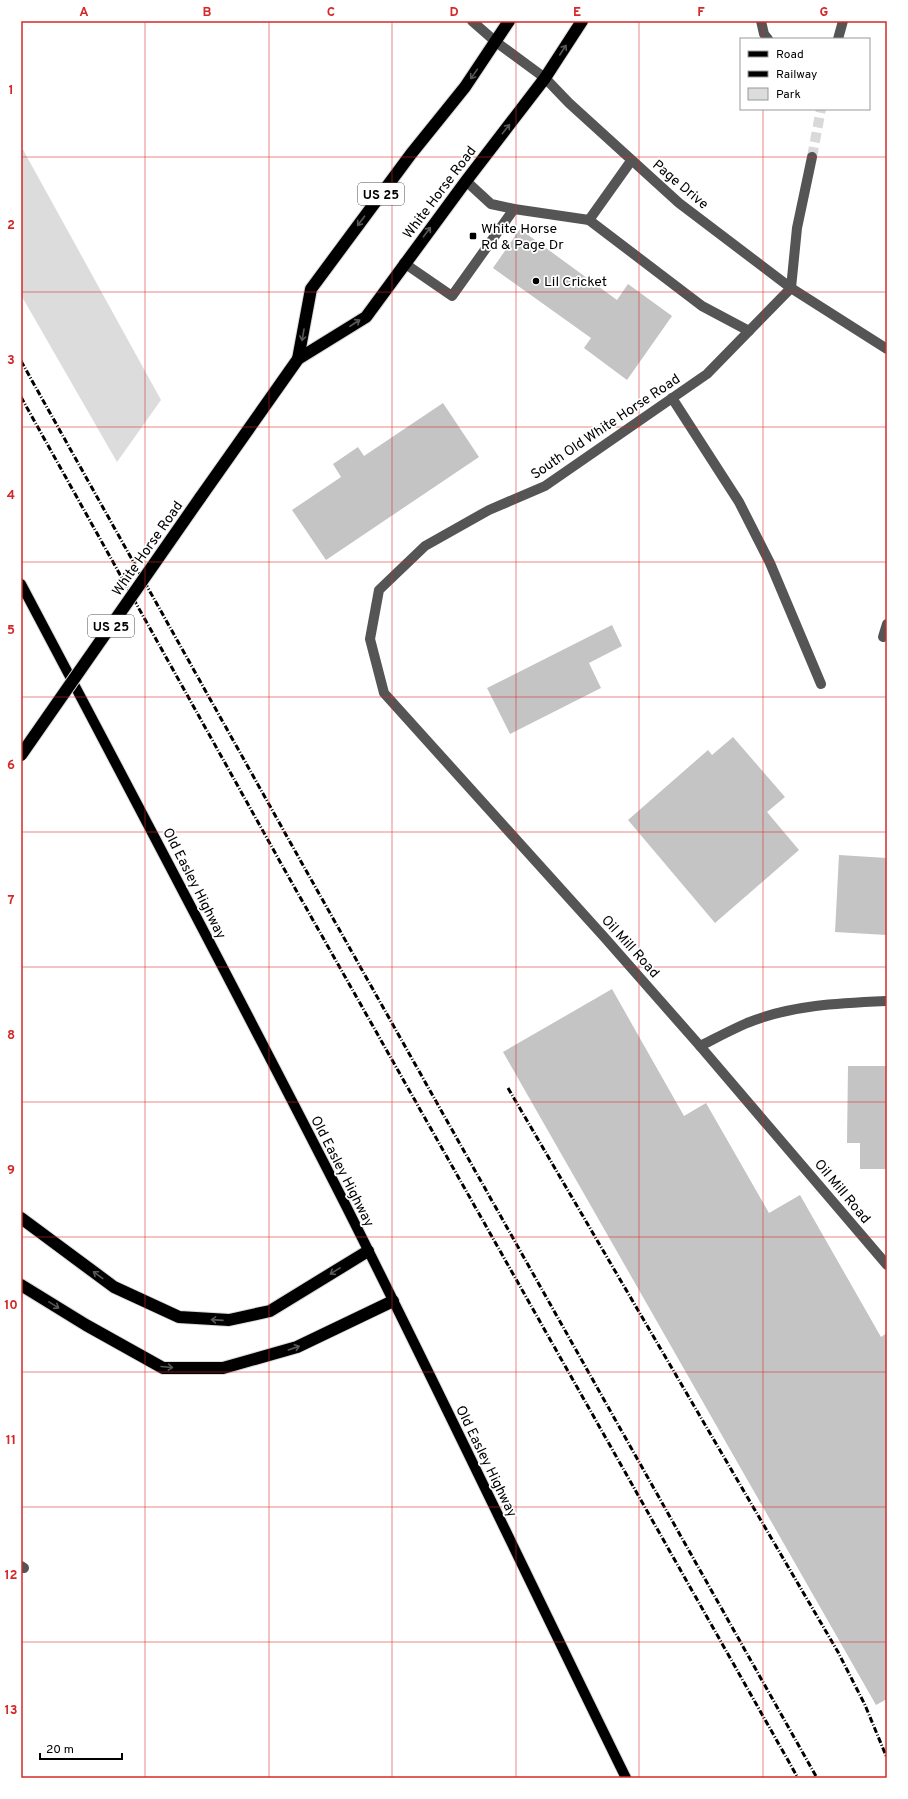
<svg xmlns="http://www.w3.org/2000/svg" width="908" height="1799" font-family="Overpass,sans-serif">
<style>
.green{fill:#dcdcdc}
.building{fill:#c4c4c4}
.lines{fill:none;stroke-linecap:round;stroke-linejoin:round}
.minor-tunnel{stroke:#d9d9d9;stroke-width:10;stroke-dasharray:10 5;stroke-linecap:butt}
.major-casing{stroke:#dbdbdb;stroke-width:12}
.highway-casing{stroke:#dbdbdb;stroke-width:14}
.minor{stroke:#555;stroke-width:10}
.major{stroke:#000;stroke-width:10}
.highway{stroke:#000;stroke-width:12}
.rail{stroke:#000;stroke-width:3;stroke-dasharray:6 2 1 2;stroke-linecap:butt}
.highway-bridge-casing{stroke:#dbdbdb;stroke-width:14;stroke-linecap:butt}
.highway-bridge{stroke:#000;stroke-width:12}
.oneway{stroke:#595959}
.grid{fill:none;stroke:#d62828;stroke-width:1;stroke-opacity:0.55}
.poi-dot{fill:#000;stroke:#fff;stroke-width:1.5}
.labels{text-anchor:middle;stroke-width:3.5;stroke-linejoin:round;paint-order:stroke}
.shield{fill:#fff;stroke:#4c4c4c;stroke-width:1}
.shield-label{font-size:13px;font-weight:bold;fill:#000}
.street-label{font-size:14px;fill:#000;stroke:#fff}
.poi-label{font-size:14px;fill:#000;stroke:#fff;text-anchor:start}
.neatline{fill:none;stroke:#d62828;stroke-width:1.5}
.grid-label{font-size:13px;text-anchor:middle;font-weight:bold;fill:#d62828}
</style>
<rect width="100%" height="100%" fill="#fff"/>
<path class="green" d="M21 146 161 400 117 462 21 295Z"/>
<g class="building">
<path d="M520 229 617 300 628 284 672 316 627 380 584 348 591 338 493 268Z"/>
<path d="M443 403 479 457 326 560 292 510 341 477 333 464 358 447 364 456Z"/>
<path d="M612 625 622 646 589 663 601 688 510 734 487 688Z"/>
<path d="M733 737 785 797 767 812 799 850 715 923 628 820 708 750 712 755Z"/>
<path d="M839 855 887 858V935L835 932Z"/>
<path d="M612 989 684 1116 706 1103 769 1213 800 1195 881 1337 887 1333V1699L876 1705 503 1052Z"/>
<path d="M848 1066H887V1169H860V1143H847Z"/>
</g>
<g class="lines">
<path class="minor-tunnel" d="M812 157 821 109"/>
<defs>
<path id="major" d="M21 584C130 790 239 996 345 1204 441 1394 532 1587 626 1778"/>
<g id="highway">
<path d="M298 359 311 289 411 154 465 87 509 21"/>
<path d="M200 498 298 359 366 317 466 181 545 78 582 21"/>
<path d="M21 1218 114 1287 179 1317 229 1320 270 1311 368 1251"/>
<path d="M21 1285 86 1325 163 1368H223L297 1347 393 1301"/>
</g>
</defs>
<use href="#major" class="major-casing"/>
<use href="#highway" class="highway-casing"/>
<g class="minor">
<path d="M472 21 496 42 545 78 569 103 679 203 791 288 887 349"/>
<path d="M761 21 764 34 768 39"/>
<path d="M838 39 843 21"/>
<path d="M812 157 797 228 791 288 707 374 545 486 489 510 425 546 379 590 370 639 384 693 605 938 700 1046 887 1265"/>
<path d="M631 161 589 220 702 306 749 331"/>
<path d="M466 181 491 204 514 209 589 220"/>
<path d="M404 263 452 296 514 209"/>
<path d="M672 398 739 502 770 563 821 684"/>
<path d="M883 637 887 624"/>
<path d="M700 1046C716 1038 731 1030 747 1023 791 1005 840 1003 887 1001"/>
<path d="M21 1566 24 1568"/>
</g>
<use href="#major" class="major"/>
<use href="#highway" class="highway"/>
<g class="rail">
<path d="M21 361 299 858 817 1778"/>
<path d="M21 397 283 867 798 1778"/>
<path d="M508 1088 838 1652 865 1705 887 1758"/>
</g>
<defs>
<path id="highway-bridge" d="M21 755 200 498"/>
</defs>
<use href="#highway-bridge" class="highway-bridge-casing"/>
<use href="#highway-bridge" class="highway-bridge"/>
</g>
<defs><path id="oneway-shaft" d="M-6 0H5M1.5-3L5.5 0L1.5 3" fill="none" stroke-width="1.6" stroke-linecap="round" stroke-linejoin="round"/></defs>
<g class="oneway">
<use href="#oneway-shaft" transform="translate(563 50) rotate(-57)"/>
<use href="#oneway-shaft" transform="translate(474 74) rotate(125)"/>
<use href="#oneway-shaft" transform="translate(506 129) rotate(-52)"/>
<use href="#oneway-shaft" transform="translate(361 221) rotate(127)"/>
<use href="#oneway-shaft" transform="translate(427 232) rotate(-53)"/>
<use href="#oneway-shaft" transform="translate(355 323) rotate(-33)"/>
<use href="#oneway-shaft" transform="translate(303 335) rotate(100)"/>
<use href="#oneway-shaft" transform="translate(335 1271) rotate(148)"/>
<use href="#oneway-shaft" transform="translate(98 1275) rotate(-144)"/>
<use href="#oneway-shaft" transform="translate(54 1305) rotate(32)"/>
<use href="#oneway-shaft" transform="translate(217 1320) rotate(-176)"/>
<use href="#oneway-shaft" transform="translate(294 1348) rotate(-19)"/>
<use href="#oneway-shaft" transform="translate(167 1367) rotate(5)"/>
</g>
<path class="grid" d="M145 21V1778M269 21V1778M392 21V1778M516 21V1778M639 21V1778M763 21V39M763 109V1778M21 157H887M21 292H887M21 427H887M21 562H887M21 697H887M21 832H887M21 967H887M21 1102H887M21 1237H887M21 1372H887M21 1507H887M21 1642H887"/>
<g class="poi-dot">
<rect x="469" y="232" width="8" height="8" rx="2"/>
<circle cx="536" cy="281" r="4"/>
</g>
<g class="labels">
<g class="shield">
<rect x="358" y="183" width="46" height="22" rx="3"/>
<rect x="88" y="615" width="46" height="22" rx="3"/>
</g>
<g class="shield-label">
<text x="381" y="199">US 25</text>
<text x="111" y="631">US 25</text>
</g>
<g class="street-label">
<text transform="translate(681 184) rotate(40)" y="5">Page Drive</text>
<text transform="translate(439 192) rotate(-53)" y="5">White Horse Road</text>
<text transform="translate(605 426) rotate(-34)" y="5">South Old White Horse Road</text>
<text transform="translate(147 548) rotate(-55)" y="5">White Horse Road</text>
<text transform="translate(195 883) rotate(63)" y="5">Old Easley Highway</text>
<text transform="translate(631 946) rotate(48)" y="5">Oil Mill Road</text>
<text transform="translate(343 1171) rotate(63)" y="5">Old Easley Highway</text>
<text transform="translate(843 1191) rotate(50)" y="5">Oil Mill Road</text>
<text transform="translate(487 1461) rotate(64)" y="5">Old Easley Highway</text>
</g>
<g class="poi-label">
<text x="481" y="233">White Horse<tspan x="481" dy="16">Rd &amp; Page Dr</tspan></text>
<text x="544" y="286">Lil Cricket</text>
</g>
</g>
<rect width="908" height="1799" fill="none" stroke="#ffffff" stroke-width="44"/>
<rect x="740" y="38" width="130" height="72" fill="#ffffff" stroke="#999999"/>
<rect x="748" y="51" width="20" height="6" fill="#000000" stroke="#999999"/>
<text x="776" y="58" font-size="12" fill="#000000">Road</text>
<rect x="748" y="71" width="20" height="6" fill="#000000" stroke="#999999"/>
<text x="776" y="78" font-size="12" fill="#000000">Railway</text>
<rect x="748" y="88" width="20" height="12" fill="#dcdcdc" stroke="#999999"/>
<text x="776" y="98" font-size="12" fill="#000000">Park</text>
<path d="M40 1753v6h82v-6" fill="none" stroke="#000000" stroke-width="2"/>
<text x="46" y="1753" font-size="12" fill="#000000" stroke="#ffffff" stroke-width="3" paint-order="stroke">20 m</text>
<rect x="22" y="22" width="864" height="1755" class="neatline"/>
<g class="grid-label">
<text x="84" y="16">A</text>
<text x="207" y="16">B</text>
<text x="331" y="16">C</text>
<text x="454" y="16">D</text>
<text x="577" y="16">E</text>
<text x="701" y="16">F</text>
<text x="824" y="16">G</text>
<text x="11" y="94">1</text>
<text x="11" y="229">2</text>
<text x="11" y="364">3</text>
<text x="11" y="499">4</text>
<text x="11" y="634">5</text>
<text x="11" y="769">6</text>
<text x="11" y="904">7</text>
<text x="11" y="1039">8</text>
<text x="11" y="1174">9</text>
<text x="11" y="1309">10</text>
<text x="11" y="1444">11</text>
<text x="11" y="1579">12</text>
<text x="11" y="1714">13</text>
</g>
</svg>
